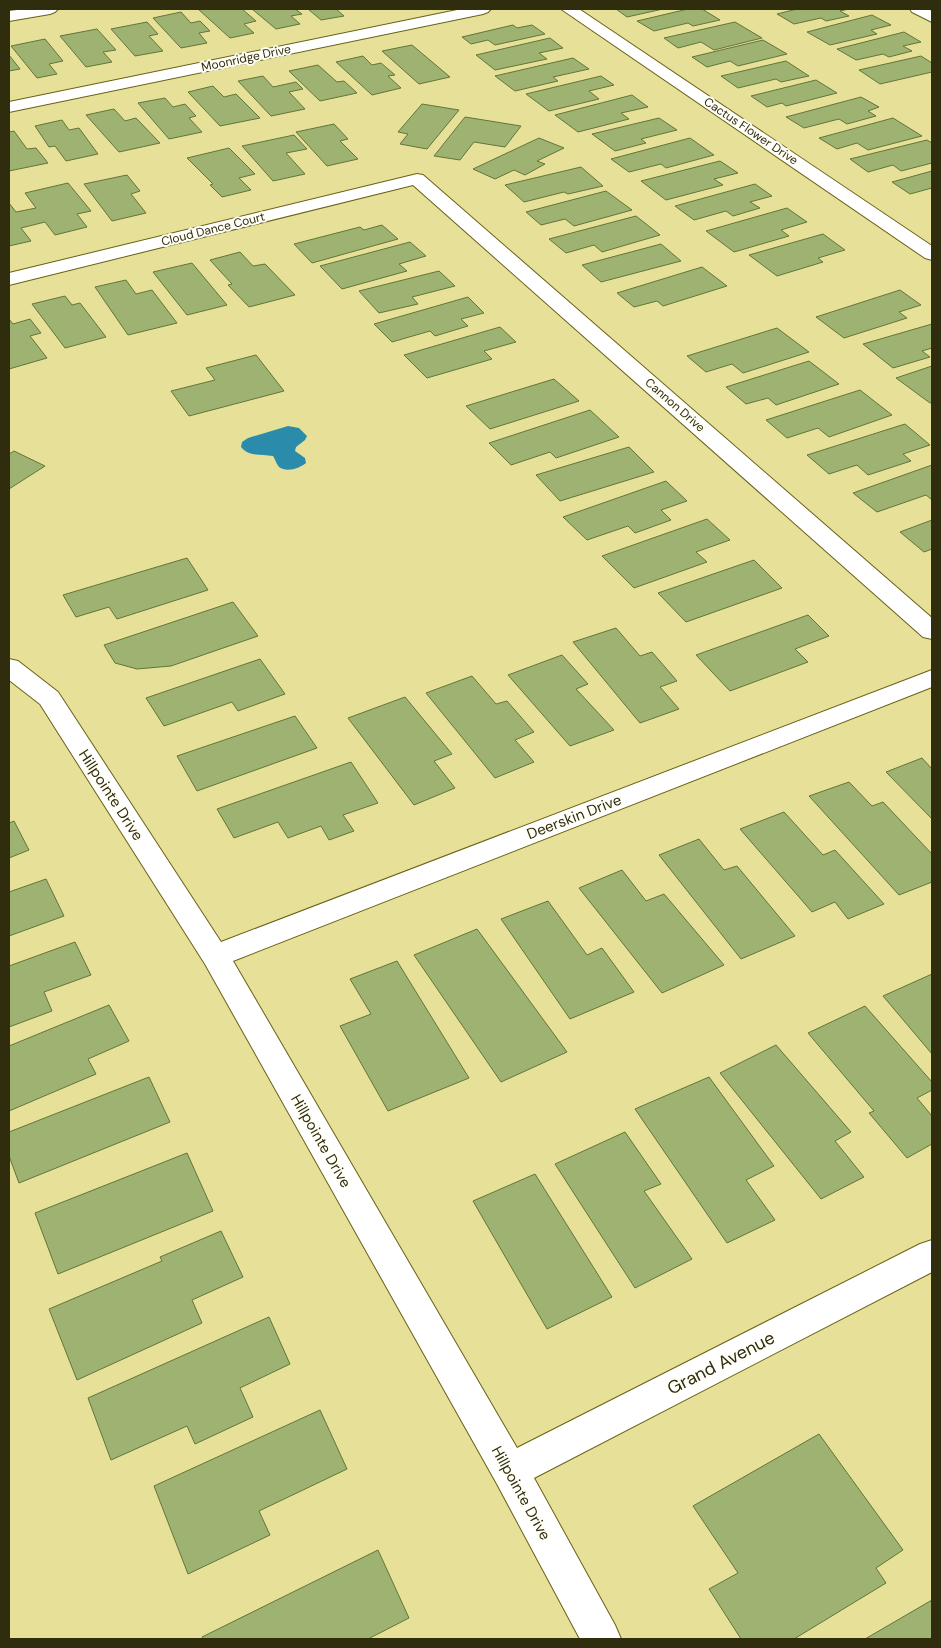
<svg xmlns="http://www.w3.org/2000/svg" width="941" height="1648" font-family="'DM Sans',sans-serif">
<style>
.water{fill:#2a8caa}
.building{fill:#9eb372;stroke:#637536}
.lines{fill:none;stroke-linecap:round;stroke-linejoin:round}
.minor-casing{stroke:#696117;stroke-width:2}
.major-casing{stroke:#696117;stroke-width:2}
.minor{fill:#fff;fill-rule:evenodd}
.major{fill:#fff;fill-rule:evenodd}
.labels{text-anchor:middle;stroke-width:4;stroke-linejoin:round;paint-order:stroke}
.far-street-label{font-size:12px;fill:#302d0f;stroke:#fffef7}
.street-label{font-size:15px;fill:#302d0f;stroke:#fffef7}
.near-street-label{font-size:18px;fill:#302d0f;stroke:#fffef7}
</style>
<rect width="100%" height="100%" fill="#e7e098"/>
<path class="water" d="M288 426 299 428 307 436 305 440 296 447 295 451 305 458 306 463C300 468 287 473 279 467 277 465 275 459 273 456 261 454 249 457 241 447L242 442 248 438Z"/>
<g class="building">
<path d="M198 9H242L256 21 244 24 254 33 230 38Z"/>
<path d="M252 9H295L302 14 291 16 300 24 276 29Z"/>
<path d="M308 9H336L344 16 321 20Z"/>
<path d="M616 9H663L627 17Z"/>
<path d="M688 9H702L720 20 693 26 688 23 654 31 637 21Z"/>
<path d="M797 9H849L840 11 849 16 826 21 821 18 794 24 777 14Z"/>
<path d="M181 12 191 23 200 21 210 31 199 33 207 43 181 48 153 18Z"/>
<path d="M872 15 891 25 871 30 877 34 830 45 807 32Z"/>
<path d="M147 22 158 34 149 36 163 51 135 56 111 29Z"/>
<path d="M735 22 762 38 714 50 701 42 678 48 664 38Z"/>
<path d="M513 25 517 28 532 25 545 34 495 45 488 40 471 44 462 37Z"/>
<path d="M97 29 116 50 103 52 112 62 86 67 60 36Z"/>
<path d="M904 32 921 42 903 46 912 51 889 57 883 54 856 60 837 49Z"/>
<path d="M550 38 563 48 539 53 547 59 495 70 476 55Z"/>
<path d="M45 39 63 61 49 64 57 74 37 78 11 46Z"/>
<path d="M763 40 787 54 738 66 730 61 707 67 692 57Z"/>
<path d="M412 45 450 77 419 84 382 51Z"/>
<path d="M9 55 20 69 9 71Z"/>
<path d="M363 56 372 65 381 63 395 75 388 76 401 88 372 95 336 62Z"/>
<path d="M921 56 932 63V72L880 84 859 70Z"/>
<path d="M573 58 589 69 553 77 558 81 515 91 495 76Z"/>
<path d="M786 61 809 76 781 82 776 79 738 88 721 76Z"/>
<path d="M318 65 337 82 344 81 357 93 320 101 289 71Z"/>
<path d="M263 76 273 87 296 82 303 89 289 92 305 109 271 116 238 81Z"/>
<path d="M601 76 614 85 589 91 599 99 549 111 526 94Z"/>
<path d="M816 80 837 93 786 106 782 103 767 107 751 96Z"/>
<path d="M213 86 224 97 236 94 260 118 220 126 188 92Z"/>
<path d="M632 95 648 107 621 113 629 119 578 132 555 115Z"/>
<path d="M861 97 879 107 868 111 876 116 847 124 839 119 804 128 786 117Z"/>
<path d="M165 98 173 107 185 104 196 116 189 118 202 132 169 139 138 103Z"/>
<path d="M422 104 459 110 427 149 400 144 408 134 398 132Z"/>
<path d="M114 109 125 121 136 118 160 143 119 152 86 115Z"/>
<path d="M465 117 521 126 505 147 474 142 460 160 434 156Z"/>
<path d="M659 118 677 130 641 139 646 143 615 151 592 134Z"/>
<path d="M893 118 922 136 868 150 857 143 837 149 819 138Z"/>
<path d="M62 120 69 130 79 128 98 154 66 161 55 146 49 147 35 126Z"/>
<path d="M334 124 348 139 340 141 358 159 327 166 296 132Z"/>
<path d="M14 131 27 149 36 148 48 163 9 171V132Z"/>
<path d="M294 135 307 149 286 153 305 174 273 181 242 146Z"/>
<path d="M539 138 564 148 537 161 545 164 525 175 514 170 495 179 473 169Z"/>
<path d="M690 138 714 155 666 168 661 164 629 172 611 159Z"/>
<path d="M927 140 932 143V163L901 171 893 165 868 172 850 159Z"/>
<path d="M229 148 255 174 239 178 251 190 222 197 210 185 213 184 187 158Z"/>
<path d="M720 161 738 173 714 179 723 185 666 200 641 181Z"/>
<path d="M581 167 603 186 568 194 564 192 524 202 505 185Z"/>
<path d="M932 171V188L910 194 892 182Z"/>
<path d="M127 175 140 191 131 194 146 213 112 221 84 184Z"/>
<path d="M68 183 91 211 77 214 87 227 55 235 45 222 21 228 31 241 9 246V203L16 212 36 208 25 193Z"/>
<path d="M755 184 772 196 750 202 760 208 733 216 726 211 694 220 675 206Z"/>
<path d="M606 191 632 210 574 226 565 219 541 225 526 212Z"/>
<path d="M787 208 807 222 781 230 789 236 734 252 706 231Z"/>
<path d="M636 216 660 235 602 252 594 245 566 253 549 239Z"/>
<path d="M382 225 398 239 312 263 294 244 360 227 364 230Z"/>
<path d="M823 234 845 250 818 258 823 262 777 276 749 255Z"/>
<path d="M410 242 426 256 399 264 407 271 342 289 320 266Z"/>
<path d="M661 244 681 261 601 282 582 265Z"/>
<path d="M240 252 253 266 265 264 295 295 249 307 228 285 232 284 210 260Z"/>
<path d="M192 263 227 305 187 315 153 272Z"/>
<path d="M702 267 727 286 663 306 657 301 634 307 617 293Z"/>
<path d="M439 271 455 286 412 297 418 304 379 313 359 291Z"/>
<path d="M126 280 136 294 152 290 177 323 128 335 95 287Z"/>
<path d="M900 290 921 305 899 312 907 318 844 338 816 317Z"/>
<path d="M65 296 72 305 80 303 106 337 65 348 32 304Z"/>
<path d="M468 297 484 313 461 319 468 326 435 336 430 331 392 342 374 324Z"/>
<path d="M9 319 13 324 30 319 41 333 30 336 47 358 9 369Z"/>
<path d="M932 324V348L922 351 930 357 893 368 863 344Z"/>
<path d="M500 327 516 342 484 351 492 359 427 378 404 355Z"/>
<path d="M777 328 809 352 743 373 732 364 706 372 687 356Z"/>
<path d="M256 355 284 391 189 416 171 391 215 380 206 368Z"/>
<path d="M809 361 839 384 776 405 768 398 746 404 726 387Z"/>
<path d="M932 366V402L930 403 896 378Z"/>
<path d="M554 379 579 401 490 429 466 406Z"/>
<path d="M860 390 892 415 829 437 818 428 787 438 766 420Z"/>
<path d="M590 410 619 437 556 458 550 452 511 465 489 443Z"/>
<path d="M905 424 930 445 903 454 911 461 868 475 857 465 829 474 807 455Z"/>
<path d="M629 447 654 472 560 501 536 475Z"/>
<path d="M14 451 45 466 9 489V454Z"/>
<path d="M932 465V500L926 495 877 512 853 493Z"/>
<path d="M666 481 687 501 661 510 671 520 635 533 628 526 587 540 563 517Z"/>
<path d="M707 519 730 540 696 552 707 562 634 588 602 556Z"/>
<path d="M932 520V549L924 552 900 532Z"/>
<path d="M187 558 208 590 117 619 109 607 76 617 63 595Z"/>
<path d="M754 560 782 588 686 622 658 593Z"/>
<path d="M233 602 258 636 171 666 137 669 115 663 104 645Z"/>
<path d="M808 615 829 636 795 649 808 662 730 691 696 655Z"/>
<path d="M616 628 640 656 652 652 677 681 660 687 679 709 640 723 573 642Z"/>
<path d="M562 655 588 684 576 689 614 730 570 746 508 675Z"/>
<path d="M260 659 285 694 238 711 232 702 164 726 146 698Z"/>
<path d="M472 676 496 704 507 701 534 732 515 740 534 762 495 778 426 693Z"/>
<path d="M405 697 452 754 434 761 455 788 414 805 348 718Z"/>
<path d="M295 716 317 748 197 791 177 756Z"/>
<path d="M922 758 932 769V819L886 772Z"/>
<path d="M351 762 378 803 343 815 354 831 329 840 321 826 288 838 278 822 234 838 217 809Z"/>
<path d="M849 782 872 806 883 802 932 854V882L899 895 809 796Z"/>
<path d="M784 812 823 855 835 850 884 904 848 919 835 902 812 912 740 829Z"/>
<path d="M14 821 29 850 9 858V823Z"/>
<path d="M699 839 724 870 737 866 795 936 741 959 659 855Z"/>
<path d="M622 870 646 901 664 894 724 965 662 993 579 888Z"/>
<path d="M46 879 64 916 9 936V892Z"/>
<path d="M548 901 587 955 602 948 634 992 570 1019 501 919Z"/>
<path d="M477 929 567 1052 501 1082 414 955Z"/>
<path d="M75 942 91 975 44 992 52 1011 9 1027V966Z"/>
<path d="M397 961 469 1078 388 1111 340 1026 371 1014 350 979Z"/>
<path d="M932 974V1054L883 996Z"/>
<path d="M109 1005 129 1041 88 1059 96 1074 9 1111V1046Z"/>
<path d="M865 1006 932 1082V1090L917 1098 932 1116V1144L907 1158 869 1113 874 1111 808 1033Z"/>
<path d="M776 1045 851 1132 835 1141 864 1177 821 1199 720 1073Z"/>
<path d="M149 1077 170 1122 19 1183 9 1156V1132Z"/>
<path d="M709 1077 774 1166 746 1180 775 1220 727 1243 635 1109Z"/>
<path d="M625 1132 661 1184 644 1191 692 1259 635 1288 555 1164Z"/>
<path d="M187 1153 213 1211 58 1274 35 1213Z"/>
<path d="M535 1174 612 1297 547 1329 473 1201Z"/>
<path d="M221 1231 243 1277 192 1300 202 1323 77 1380 49 1309 162 1261 160 1257Z"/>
<path d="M269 1317 290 1364 240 1388 253 1417 195 1444 187 1426 111 1460 88 1398Z"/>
<path d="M320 1410 347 1469 259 1511 270 1535 188 1574 154 1486Z"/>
<path d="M819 1434 903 1550 876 1568 886 1583 794 1639H741L709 1589 738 1573 693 1506Z"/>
<path d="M378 1550 409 1618 368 1639H203L202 1637Z"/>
<path d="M932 1600V1639H865Z"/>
</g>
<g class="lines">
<defs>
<g id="minor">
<path d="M462 9H491L488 12 483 14 9 112V102Z"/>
<path d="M561 9H579L932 246V260L925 258Z"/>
<path d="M910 9H928L932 11V22L912 12Z"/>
<path d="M417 174 423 175 932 618V639L923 637 413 185 9 285V273Z"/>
<path d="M9 659 18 661 58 692 221 942 932 670V687L233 961 517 1448 920 1244 932 1240V1272L534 1478 615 1625 621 1639H580L497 1484 205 964 40 704 9 680Z"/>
</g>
<path id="major" d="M25 9H58L55 12 50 14 9 21V11Z"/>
</defs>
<use href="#minor" class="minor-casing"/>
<use href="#major" class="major-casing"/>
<use href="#minor" class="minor"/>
<use href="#major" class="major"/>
</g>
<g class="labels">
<g class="far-street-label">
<text transform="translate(246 58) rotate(-12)" y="4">Moonridge Drive</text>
<text transform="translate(751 131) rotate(34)" y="4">Cactus Flower Drive</text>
<text transform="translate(213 229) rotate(-14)" y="4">Cloud Dance Court</text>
<text transform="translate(675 405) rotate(41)" y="4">Cannon Drive</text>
</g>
<g class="street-label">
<text transform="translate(111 795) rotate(57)" y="5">Hillpointe Drive</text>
<text transform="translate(574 817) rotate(-21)" y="5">Deerskin Drive</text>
<text transform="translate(321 1141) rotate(60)" y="5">Hillpointe Drive</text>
<text transform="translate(521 1493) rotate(61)" y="5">Hillpointe Drive</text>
</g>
<g class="near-street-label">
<text transform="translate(721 1363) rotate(-27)" y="6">Grand Avenue</text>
</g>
</g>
<rect width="941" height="1648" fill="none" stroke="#302d0f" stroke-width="20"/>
</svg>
